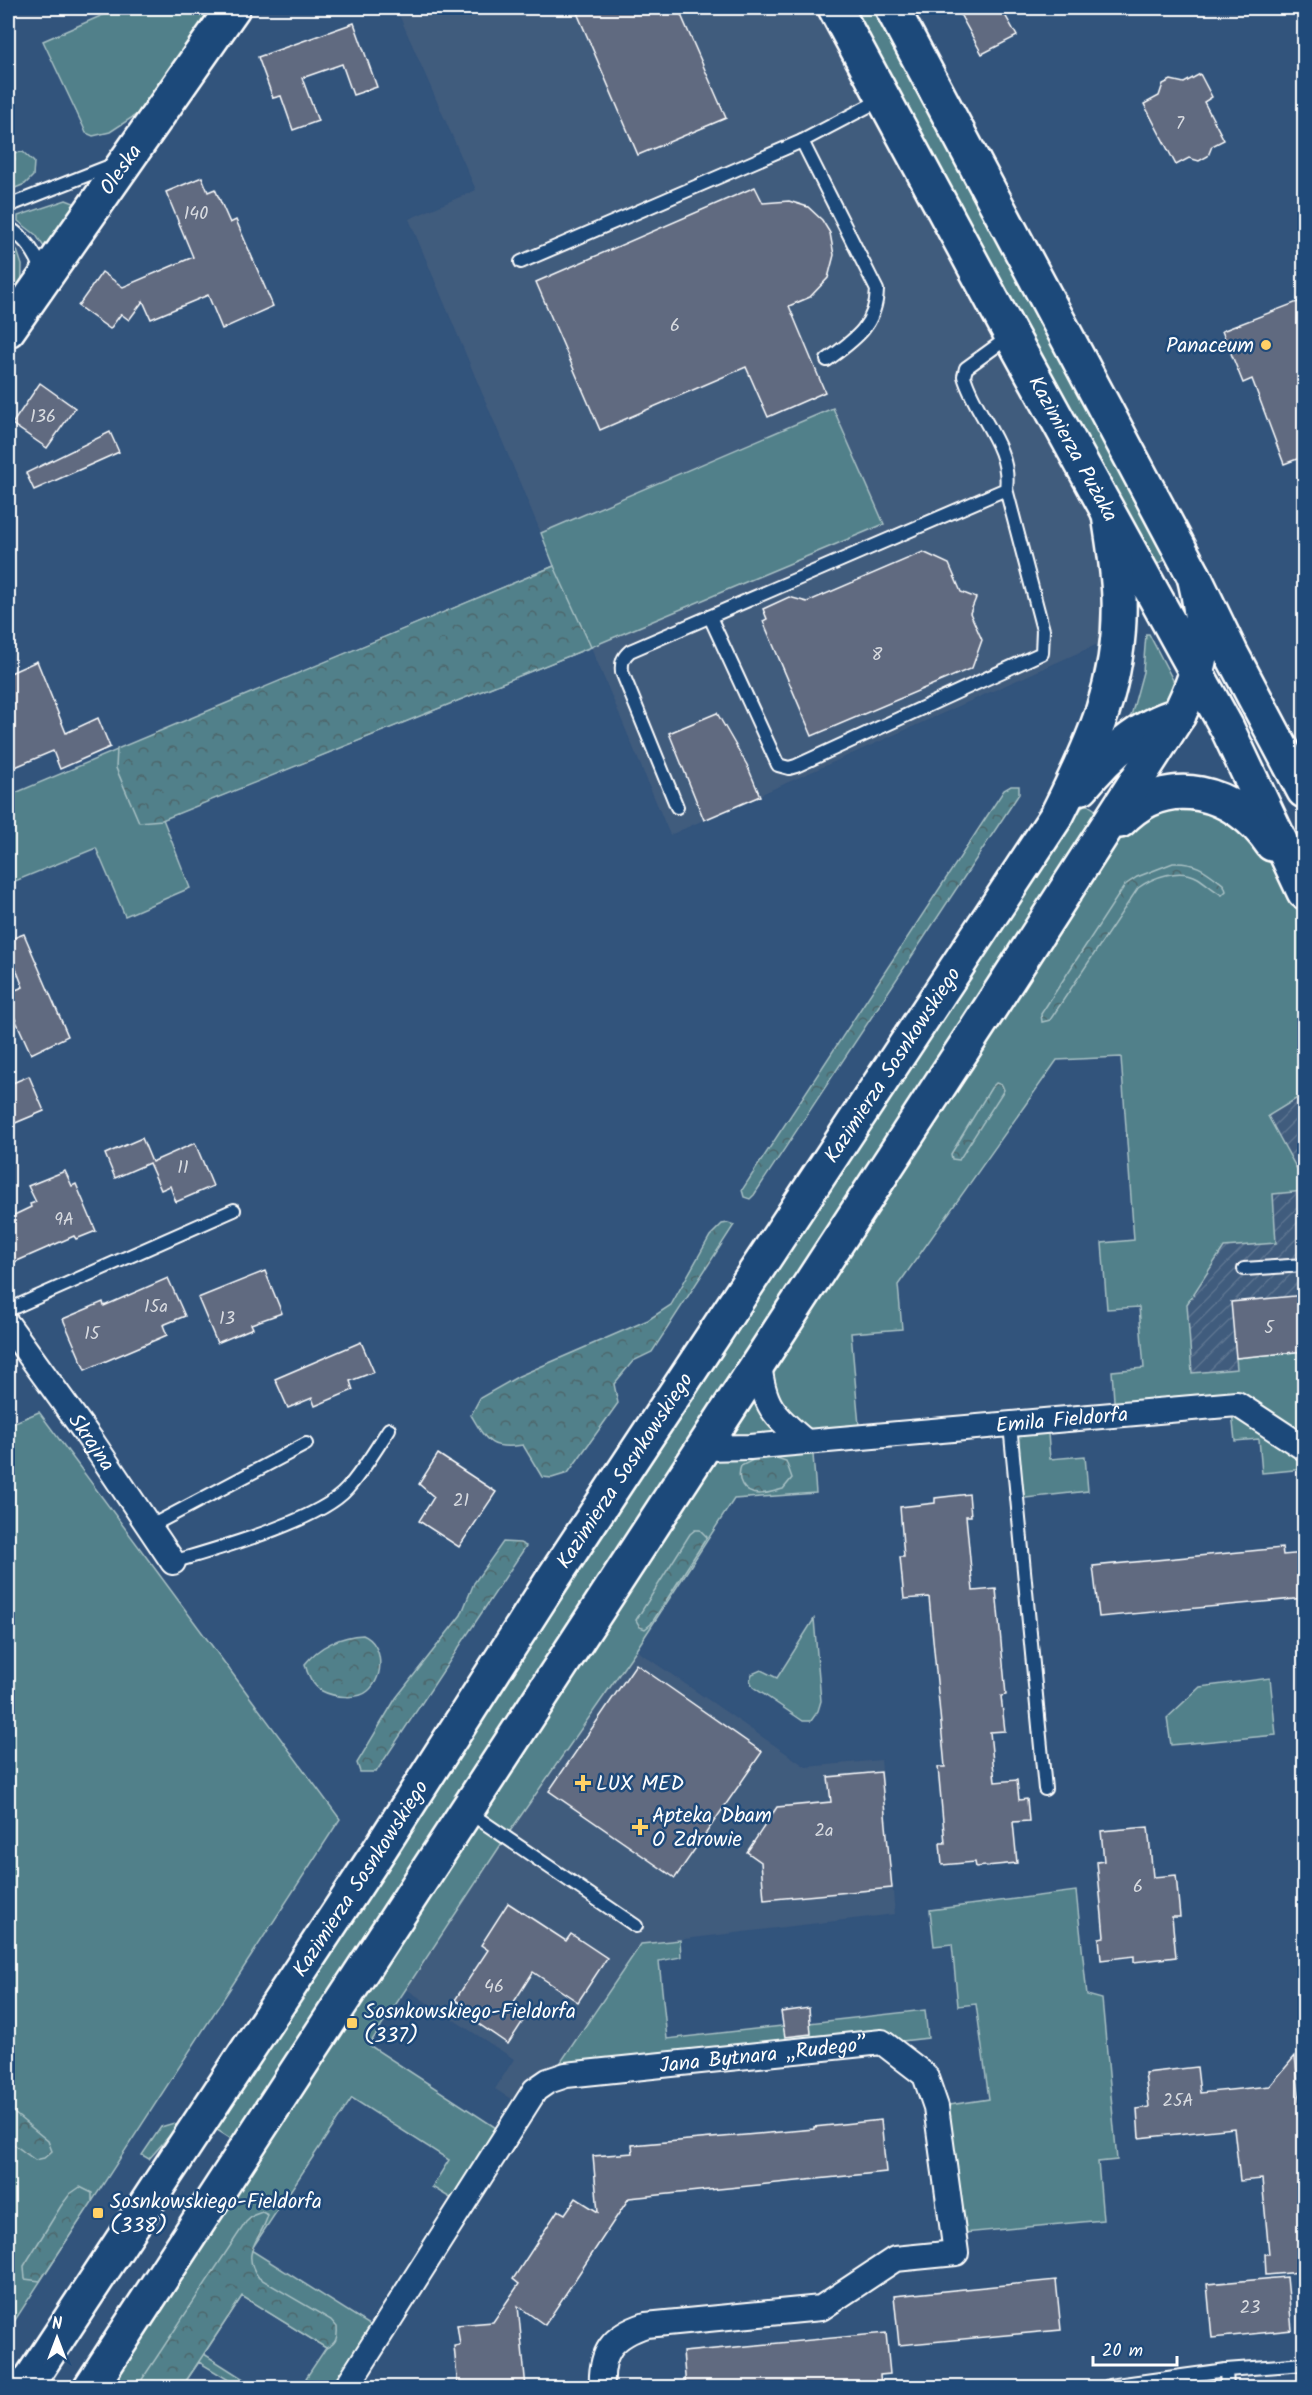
<svg xmlns="http://www.w3.org/2000/svg" width="1312" height="2395" font-family="Kalam,sans-serif">
<style>
.built{fill:#405b7d}
.industrial{fill:url(#industrial-furrows)}
.green{fill:#51808a;stroke:#a8c0c4;stroke-width:1.5}
.forest{fill:url(#forest-crowns);stroke:#a8c0c4;stroke-width:1.5}
.building{fill:#606a80;stroke:#fff;stroke-width:1.5}
.lines{fill:none;stroke-linecap:round;stroke-linejoin:round}
.lane-casing{stroke:#fff;stroke-width:16}
.street-casing{stroke:#fff;stroke-width:28}
.secondary-casing{stroke:#fff;stroke-width:38}
.lane{stroke:#1f4a7a;stroke-width:12}
.street{stroke:#1f4a7a;stroke-width:24}
.secondary{stroke:#1f4a7a;stroke-width:33}
.poi-dot{fill:#ffd166;stroke:#1f4a7a;stroke-width:2}
.labels{text-anchor:middle;stroke-width:5;stroke-linejoin:round;paint-order:stroke}
.number-label{font-size:18px;fill:#d7dadf}
.street-label{font-size:21px;fill:#fff;stroke:#1f4a7a}
.poi-label{font-size:21px;fill:#fff;stroke:#1f4a7a;text-anchor:start}
</style>
<defs>
<pattern id="industrial-furrows" width="10" height="10" patternUnits="userSpaceOnUse" patternTransform="scale(1.5)"><rect width="10" height="10" fill="#405b7d"/><path d="M-1 1l2-2M0 10L10 0M9 11l2-2" fill="none" stroke="#5d7490"/></pattern>
<pattern id="forest-crowns" width="20" height="18" patternUnits="userSpaceOnUse" patternTransform="scale(1.5)"><rect width="20" height="18" fill="#51808a"/><path d="M2 6a3 3 0 1 1 6 0M12 15a3 3 0 1 1 6 0" fill="none" stroke="#4e666b"/></pattern>
</defs>
<rect width="100%" height="100%" fill="#32547c"/>
<filter id="ink" filterUnits="userSpaceOnUse"><feTurbulence type="fractalNoise" baseFrequency=".0167" numOctaves="2"/><feDisplacementMap in="SourceGraphic" scale="12" xChannelSelector="R" yChannelSelector="G"/><feConvolveMatrix kernelMatrix="1 2 1 2 8 2 1 2 1" color-interpolation-filters="sRGB"/></filter>
<g filter="url(#ink)">
<g class="built">
<path d="M396 8H835L1109 515 1118 635 670 835 591 647 884 524 832 408 541 533 409 219 476 190Z"/>
<path d="M636 1650 806 1767 881 1760 895 1914 642 1944 548 2081 524 2107 495 2089 514 2059 406 1989 506 1837Z"/>
</g>
<g class="industrial">
<path d="M1304 1094V1182L1268 1116Z"/>
<path d="M1304 1191V1351L1236 1358 1237 1369 1192 1373 1187 1305 1224 1247 1273 1194Z"/>
</g>
<g class="green">
<path d="M119 8H233L177 88 110 132 93 136 86 133 83 126 43 41Z"/>
<path d="M854 8H877L1167 559 1150 568Z"/>
<path d="M23 152 34 162 33 176 25 184 8 191V162L15 159 13 153Z"/>
<path d="M66 200 74 203 84 222 46 250 36 235 18 221V216Z"/>
<path d="M8 239 17 250 22 265 21 311 8 330Z"/>
<path d="M833 408 884 524 591 647 163 819 190 888 125 916 96 848 8 884V796L554 566 541 533Z"/>
<path d="M1146 634H1149L1175 684 1176 697 1133 717 1131 716 1143 672Z"/>
<path d="M1207 796 1304 892V1094L1268 1116 1304 1182V1191L1273 1194 1276 1243 1224 1247 1187 1304 1192 1373 1237 1369 1236 1358 1304 1351V1469L1262 1473 1259 1439 1235 1441 1231 1404 1115 1415 1112 1371 1144 1368 1139 1307 1107 1309 1102 1243 1134 1240 1121 1057 1057 1060 898 1285 902 1329 851 1333 860 1437 812 1442 816 1493 734 1499 636 1650 506 1837 369 2045 507 2135 462 2205 432 2187 449 2160 352 2098 251 2250 381 2332 346 2387H321L306 2378 326 2348 242 2296 204 2354 256 2387H240L199 2362 182 2387 90 2388 1128 813Z"/>
<path d="M1085 803 1100 813 233 2140 214 2128Z"/>
<path d="M39 1412 340 1819 8 2331V1425Z"/>
<path d="M1047 1421 1050 1459 1085 1456 1088 1491 1017 1499 1010 1425Z"/>
<path d="M814 1619 821 1701 818 1711 811 1721H803L753 1687 750 1680 752 1674 761 1670 777 1678Z"/>
<path d="M1270 1678 1276 1735 1171 1745 1167 1718 1200 1687Z"/>
<path d="M1076 1891 1087 1995 1102 1999 1117 2160 1098 2162 1103 2220 953 2234 936 2107 989 2099 976 2004 958 2006 952 1944 934 1946 930 1910Z"/>
<path d="M680 1940 681 1957 659 1961 667 2039 925 2010 928 2038 548 2081 641 1944Z"/>
<path d="M174 2123 178 2126 149 2159 142 2155 161 2127Z"/>
</g>
<g class="forest">
<path d="M554 566 591 647 162 820 139 822 116 768 117 749Z"/>
<path d="M1011 786H1019V794L754 1195 750 1199 744 1197 742 1190 1004 790Z"/>
<path d="M1173 863C1197 862 1206 871 1224 885L1226 891 1222 895C1213 890 1206 883 1198 878 1180 867 1153 877 1138 888L1050 1020 1042 1022 1041 1014 1125 885 1137 877Z"/>
<path d="M996 1083 1002 1085 1004 1090 959 1160 952 1159 951 1154 991 1088Z"/>
<path d="M728 1223 734 1225 652 1352 633 1361 614 1384 618 1403 568 1473 552 1478 542 1477 523 1445C490 1450 487 1442 471 1415L480 1398 519 1376 648 1320 671 1305 710 1236 722 1224Z"/>
<path d="M757 1458H777L786 1461 792 1478 783 1489C776 1491 767 1494 759 1494 743 1494 736 1479 741 1466Z"/>
<path d="M695 1530H700L707 1537 651 1624 645 1629 640 1627 636 1620 690 1534Z"/>
<path d="M503 1542 520 1543 526 1546 376 1772H360L357 1763 396 1698 461 1615 474 1583Z"/>
<path d="M363 1635C384 1644 385 1677 368 1691 358 1700 333 1697 322 1691 313 1686 307 1674 305 1664 319 1646 341 1636 363 1635Z"/>
<path d="M8 2108 48 2141 52 2151 44 2158 35 2160 8 2140Z"/>
<path d="M80 2187 92 2193V2202L40 2281 25 2279 24 2266 61 2206 70 2194Z"/>
<path d="M262 2212 268 2215C261 2240 239 2252 259 2278L331 2320 337 2327C338 2338 336 2344 326 2348L242 2296 182 2387H137L246 2222 254 2215Z"/>
</g>
<g class="building">
<path d="M575 8H678L726 118 638 155Z"/>
<path d="M974 8H1001L1017 36 982 54 960 14Z"/>
<path d="M354 23 377 87 353 95 342 64 302 78 318 121 293 130 281 96 273 98 258 57Z"/>
<path d="M1200 74 1212 97 1204 102 1224 140 1212 146 1208 156 1199 161 1189 158 1176 165 1144 104 1159 96 1163 84 1171 80 1184 83Z"/>
<path d="M202 177 208 192 215 189 230 223 236 220 273 306 222 329 208 295 151 319 143 301 129 320 121 314 110 329 78 306 102 272 123 287 193 257 166 192Z"/>
<path d="M755 187 763 203 789 201 808 207 822 220 830 233 834 255 828 278 810 297 789 306 825 392 768 417 746 367 600 430 536 282Z"/>
<path d="M1305 299V456L1284 464 1252 379 1243 383 1222 331Z"/>
<path d="M40 383 75 408 47 448 12 424Z"/>
<path d="M110 432 119 452 34 490 26 473Z"/>
<path d="M923 552 949 564 961 592 976 598 970 613 982 640 972 668 812 736 763 621 767 619 763 609 789 597 807 602Z"/>
<path d="M37 661 66 733 98 718 110 747 60 769 53 751 8 770V674Z"/>
<path d="M717 713 747 765 760 796 704 820 669 733Z"/>
<path d="M24 934 68 1036 31 1054 8 1003V993L23 987 8 948V940Z"/>
<path d="M29 1076 44 1111 8 1126V1085Z"/>
<path d="M142 1138 152 1162 195 1143 213 1186 176 1202 170 1186 161 1190 149 1163 115 1178 105 1154Z"/>
<path d="M65 1171 72 1186 76 1184 96 1231 76 1239 74 1236 8 1265V1218L31 1207 30 1204 36 1202 28 1186Z"/>
<path d="M265 1271 282 1313 251 1324 253 1328 217 1343 198 1298Z"/>
<path d="M168 1278 185 1316 163 1325 167 1335 85 1370 63 1319 103 1302 104 1306Z"/>
<path d="M1305 1295V1351L1236 1358 1231 1302Z"/>
<path d="M361 1342 374 1372 350 1381 353 1390 315 1406 312 1398 288 1408 275 1379Z"/>
<path d="M438 1454 496 1492 459 1547 419 1521 434 1497 419 1484Z"/>
<path d="M969 1494 971 1516H966L973 1591 996 1589 1006 1695 1001 1696 1005 1731 990 1732 995 1782 1017 1780 1019 1800 1027 1799 1029 1821 1013 1822 1017 1863 976 1867 975 1862 942 1865 940 1843H945L938 1767H945L929 1597 904 1599 900 1557H904L900 1507 935 1503V1498Z"/>
<path d="M1282 1548 1283 1555 1305 1553V1598L1099 1617 1093 1566Z"/>
<path d="M636 1664 762 1752 675 1878 549 1791Z"/>
<path d="M881 1772 892 1888 764 1900 761 1862 747 1852 777 1807 831 1802 828 1777Z"/>
<path d="M1148 1827 1153 1877 1176 1875 1180 1917H1172L1176 1957 1134 1962V1956L1101 1960 1099 1938 1104 1937 1097 1862 1104 1861 1101 1831Z"/>
<path d="M508 1903 566 1941 571 1934 607 1958 578 2002 533 1972 510 2008 525 2018 508 2044 473 2020 477 2014 455 2000 488 1950 481 1945Z"/>
<path d="M809 2008 811 2034 785 2037 781 2012Z"/>
<path d="M1295 2056 1305 2153V2266L1300 2267 1301 2272 1266 2275 1265 2254H1269L1262 2179 1240 2181 1234 2128 1139 2138 1137 2109 1149 2107 1145 2073 1197 2067 1200 2093 1270 2086Z"/>
<path d="M881 2120 886 2172 629 2198 545 2325 518 2306 526 2388H458L454 2346 460 2345 457 2325 493 2322 519 2284 513 2279 558 2210 565 2214 576 2198 598 2212 593 2156 633 2153 632 2145 814 2129V2127Z"/>
<path d="M1287 2277 1292 2330 1212 2338 1207 2284Z"/>
<path d="M1056 2280 1061 2330 899 2345 894 2296Z"/>
<path d="M886 2333 890 2374 880 2375 881 2385 860 2388H686L683 2352Z"/>
</g>
<g class="lines">
<defs>
<g id="lane">
<path d="M802 141 877 290C876 326 854 340 827 360"/>
<path d="M8 206 115 164"/>
<path d="M8 227C26 239 36 253 43 273"/>
<path d="M521 262 802 141 882 99"/>
<path d="M710 617 778 765 789 768 796 766 1042 653 1043 630 1006 489"/>
<path d="M677 807 622 672C621 662 623 657 630 651L1006 489C1012 447 975 415 964 376L966 368 1010 336"/>
<path d="M1244 1269 1304 1265"/>
<path d="M8 1310 234 1210"/>
<path d="M1010 1425 1045 1789"/>
<path d="M149 1527 306 1444"/>
<path d="M173 1562C216 1549 319 1521 347 1489 363 1471 376 1449 389 1429"/>
<path d="M467 1811 636 1926"/>
<path d="M1226 2370 1227 2388"/>
<path d="M1109 2386 1226 2370 1304 2364"/>
</g>
<g id="street">
<path id="s1" d="M8 1325 93 1443 173 1562"/>
<path d="M759 1362C763 1405 773 1415 806 1442"/>
<path id="s2" d="M703 1448 750 1447 1237 1404 1304 1448"/>
<path id="s3" d="M346 2388 535 2090 548 2081 566 2075 882 2042 925 2075 936 2107 956 2253 895 2259 821 2308 646 2325C612 2336 600 2352 602 2388"/>
</g>
<g id="secondary">
<path id="s4" d="M835 8 1011 335 1227 728 1304 892"/>
<path d="M892 8 1194 576 1231 653 1304 791"/>
<path id="s5" d="M8 330 233 8"/>
<path d="M1082 787C1108 756 1139 725 1179 715"/>
<path d="M1120 821C1167 771 1236 791 1272 844"/>
<path id="s6" d="M25 2388 380 1849 552 1580 1057 815C1093 743 1122 681 1119 597 1118 570 1113 542 1109 515"/>
<path d="M90 2388 992 1005 1178 716C1205 664 1208 632 1194 576"/>
</g>
</defs>
<use href="#lane" class="lane-casing"/>
<use href="#street" class="street-casing"/>
<use href="#secondary" class="secondary-casing"/>
<use href="#lane" class="lane"/>
<use href="#street" class="street"/>
<use href="#secondary" class="secondary"/>
</g>
</g>
<g class="poi-dot">
<circle cx="1266" cy="345" r="6"/>
<path d="M580 1774h6v6h6v6h-6v6h-6v-6h-6v-6h6z"/>
<path d="M637 1818h6v6h6v6h-6v6h-6v-6h-6v-6h6z"/>
<rect x="346" y="2017" width="12" height="12" rx="3"/>
<rect x="92" y="2207" width="12" height="12" rx="3"/>
</g>
<g class="labels">
<g class="number-label">
<text x="1180" y="129">7</text>
<text x="196" y="219">140</text>
<text x="675" y="331">6</text>
<text x="43" y="422">136</text>
<text x="877" y="660">8</text>
<text x="183" y="1173">11</text>
<text x="64" y="1225">9A</text>
<text x="156" y="1312">15a</text>
<text x="227" y="1324">13</text>
<text x="1269" y="1333">5</text>
<text x="92" y="1339">15</text>
<text x="461" y="1506">21</text>
<text x="824" y="1836">2a</text>
<text x="1138" y="1892">6</text>
<text x="494" y="1992">46</text>
<text x="1178" y="2106">25A</text>
<text x="1250" y="2313">23</text>
</g>
<g class="street-label">
<text dy="7" stroke="none"><textPath href="#s5" startOffset="196">Oleska</textPath></text>
<text dy="7" stroke="none"><textPath href="#s4" startOffset="501">Kazimierza Pużaka</textPath></text>
<text dy="7" stroke="none"><textPath href="#s6" startOffset="1582">Kazimierza Sosnkowskiego</textPath></text>
<text dy="7" stroke="none"><textPath href="#s2" startOffset="360">Emila Fieldorfa</textPath></text>
<text dy="7" stroke="none"><textPath href="#s1" startOffset="144">Skrajna</textPath></text>
<text dy="7" stroke="none"><textPath href="#s6" startOffset="1096">Kazimierza Sosnkowskiego</textPath></text>
<text dy="7" stroke="none"><textPath href="#s6" startOffset="610">Kazimierza Sosnkowskiego</textPath></text>
<text dy="7" stroke="none"><textPath href="#s3" startOffset="586">Jana Bytnara „Rudego”</textPath></text>
</g>
<g class="poi-label">
<text x="1254" y="352" text-anchor="end">Panaceum</text>
<text x="596" y="1790">LUX MED</text>
<text x="652" y="1822">Apteka Dbam<tspan x="652" dy="24">O Zdrowie</tspan></text>
<text x="364" y="2018">Sosnkowskiego-Fieldorfa<tspan x="364" dy="24">(337)</tspan></text>
<text x="110" y="2208">Sosnkowskiego-Fieldorfa<tspan x="110" dy="24">(338)</tspan></text>
</g>
</g>
<rect width="1312" height="2395" fill="none" stroke="#1f4a7a" stroke-width="30"/>
<rect x="15" y="15" width="1282" height="2365" fill="none" stroke="#fff" stroke-width="2" filter="url(#ink)"/>
<g transform="translate(57 2338)" stroke="#1f4a7a" stroke-width="4.5" paint-order="stroke">
<path d="M0-4.5L10 22L0 15L-10 22Z" fill="#ffffff"/>
<text y="-9" font-size="16" font-weight="bold" text-anchor="middle" fill="#ffffff">N</text>
</g>
<path d="M1093 2356v9h84v-9" fill="none" stroke="#ffffff" stroke-width="3"/>
<text x="1102" y="2356" font-size="18" fill="#ffffff" stroke="#1f4a7a" stroke-width="4.5" paint-order="stroke">20 m</text>
</svg>
